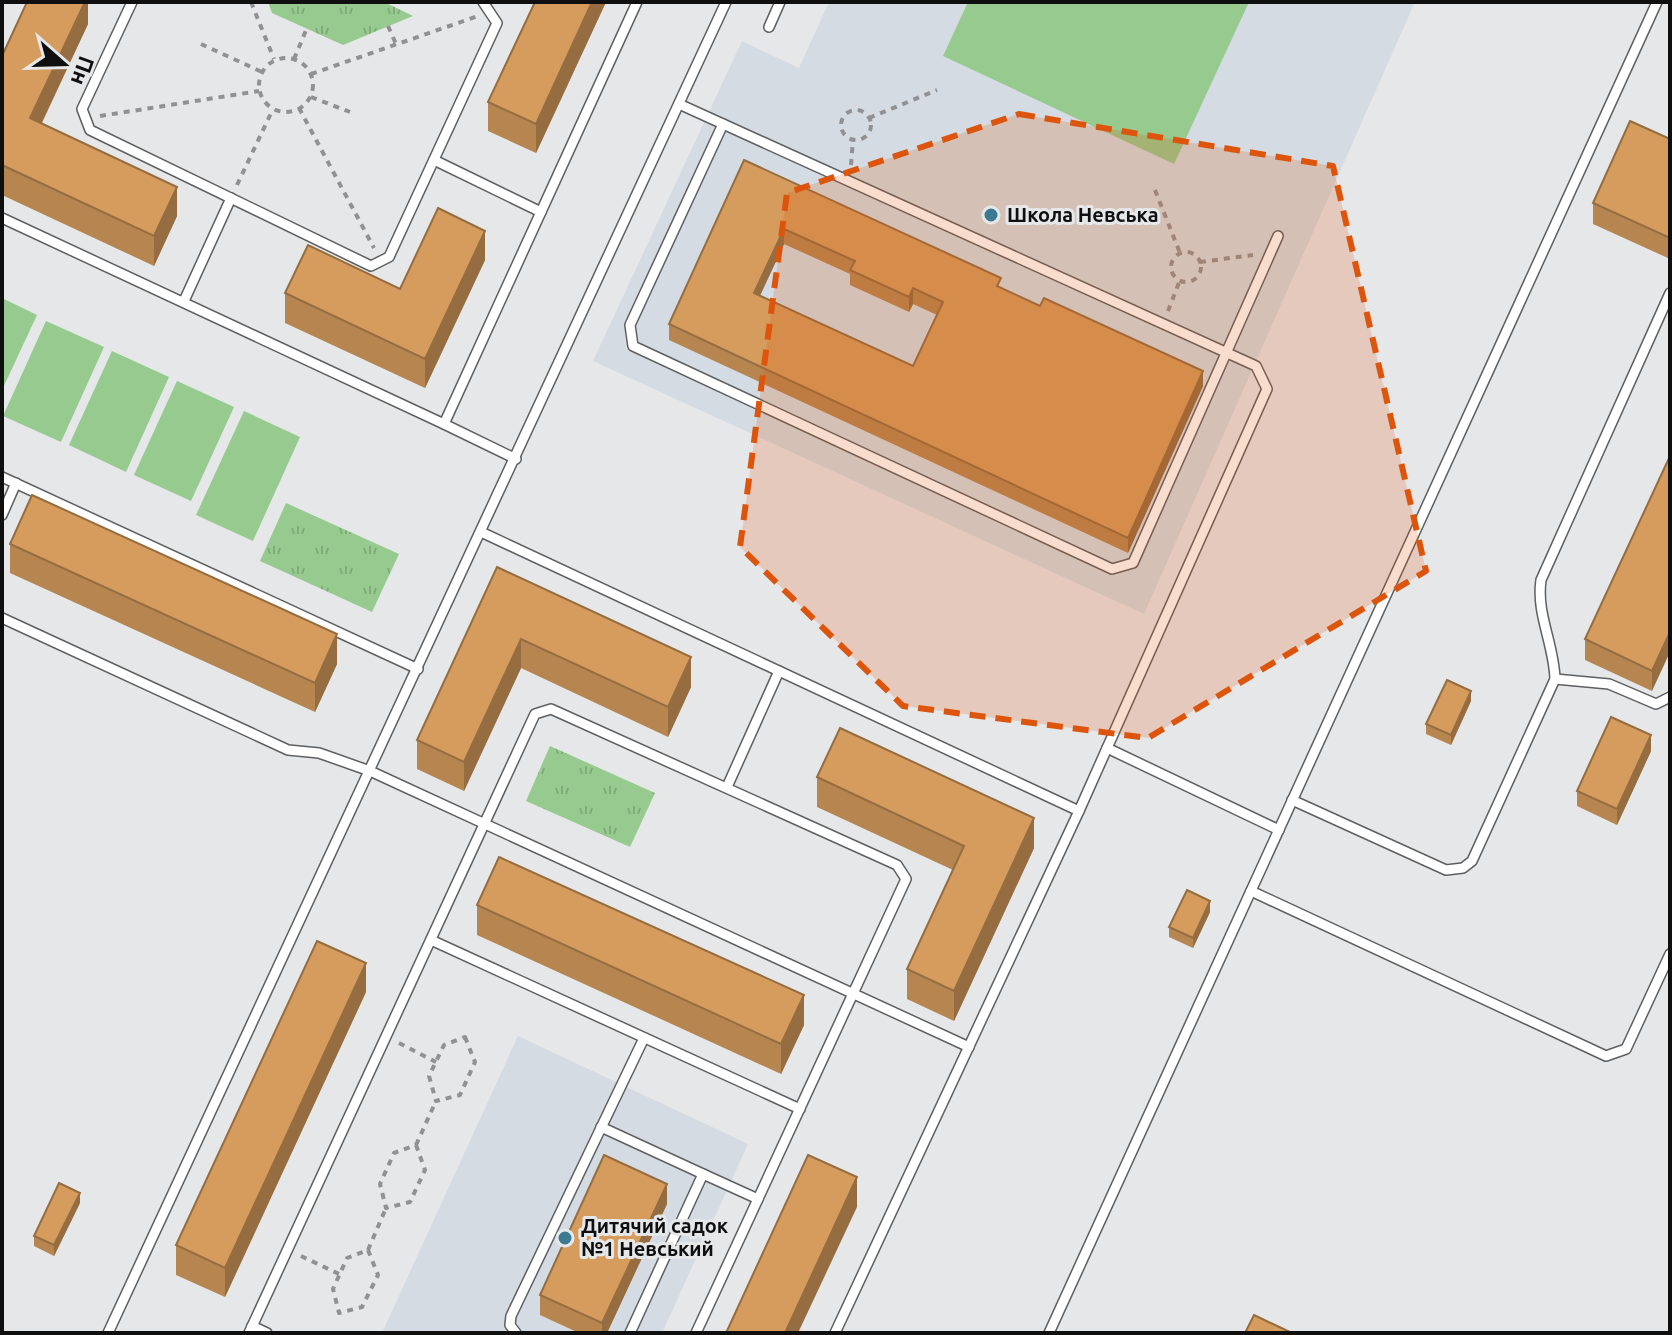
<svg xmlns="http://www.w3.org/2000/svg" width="1672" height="1335" font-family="Ubuntu,sans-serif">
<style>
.built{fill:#d4dbe2}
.grass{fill:url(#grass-tufts)}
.pitch{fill:#96ca8f}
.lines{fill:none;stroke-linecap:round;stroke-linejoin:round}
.service-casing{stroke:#5e5f60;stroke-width:12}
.path{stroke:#919193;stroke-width:4;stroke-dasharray:6 6;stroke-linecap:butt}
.service{stroke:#fff;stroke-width:9}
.wall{fill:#b78650;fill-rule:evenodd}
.shaded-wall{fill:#956d41}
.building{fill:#d59c5d;stroke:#956d41;stroke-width:2;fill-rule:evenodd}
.marked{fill:#dd550c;fill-opacity:0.2;stroke:#dd550c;stroke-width:6;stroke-dasharray:16 10;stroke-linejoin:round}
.poi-dot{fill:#3d7a91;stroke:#e6e7e9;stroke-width:3}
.labels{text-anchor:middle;stroke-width:6;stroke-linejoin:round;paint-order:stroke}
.poi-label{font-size:20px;font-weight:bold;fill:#0f0f10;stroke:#e6e7e9;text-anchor:start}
</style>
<defs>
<pattern id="grass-tufts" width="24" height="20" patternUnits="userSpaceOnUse" patternTransform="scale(2)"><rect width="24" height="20" fill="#96ca8f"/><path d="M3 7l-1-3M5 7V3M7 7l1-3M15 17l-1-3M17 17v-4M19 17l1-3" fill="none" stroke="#80ac7a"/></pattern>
</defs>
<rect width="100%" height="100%" fill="#e6e7e9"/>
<g class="built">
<path d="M829 2H1415L1144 614 593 361 742 41 799 68Z"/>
<path d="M518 1036 748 1144 662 1333H382Z"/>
</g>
<g class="grass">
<path d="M268 2H384L413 16 343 45 272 13Z"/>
<path d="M286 503 399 554 372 612 260 561Z"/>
<path d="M550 746 655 793 630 847 526 801Z"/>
</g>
<g class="pitch">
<path d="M968 2H1249L1174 164 943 56Z"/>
<path d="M2 298 37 315 2 390Z"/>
<path d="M46 321 104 347 61 442 3 416Z"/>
<path d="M112 351 169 377 126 472 69 445Z"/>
<path d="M177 381 234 407 191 501 134 475Z"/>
<path d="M244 411 300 437 253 541 196 515Z"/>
</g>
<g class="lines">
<defs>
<g id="service">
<path d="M132 2 82 109 90 130 371 266 389 257 497 23 483 2"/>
<path d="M769 27 780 2"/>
<path d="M679 104 1256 366 1267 389 1079 811 835 1333"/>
<path d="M723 124 630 325 633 346 1112 569 1133 563 1278 236"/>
<path d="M434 160 541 212"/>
<path d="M2 218 444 424 637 2"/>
<path d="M184 301 231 198"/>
<path d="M444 424 516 459"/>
<path d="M2 477 418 669"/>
<path d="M2 515 16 483"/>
<path d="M481 532 1079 811"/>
<path d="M2 618 288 750 319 753 370 771 969 1047"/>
<path d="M1555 679 1609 684 1656 704 1670 697"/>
<path d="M1107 748 1279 830"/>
<path d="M727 787 779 671"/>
<path d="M1292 800 1446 870 1463 868 1472 861 1555 679C1554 644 1536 614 1541 580L1670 293"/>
<path d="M1251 891 1606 1056 1626 1049 1670 954"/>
<path d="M431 940 800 1109"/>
<path d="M601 1127 703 1174"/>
<path d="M252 1326 267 1333"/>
<path d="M108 1333 726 2"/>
<path d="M249 1333 535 714 551 709 897 865 906 879 696 1333"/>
<path d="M516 1333 510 1325 511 1316 644 1038"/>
<path d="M630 1333 703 1174 758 1199"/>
<path d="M1049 1333 1657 2"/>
</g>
</defs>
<use href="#service" class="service-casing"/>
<g class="path">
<path d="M251 2 274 59"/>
<path d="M388 26 396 44"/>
<path d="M201 44 262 72"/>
<circle cx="286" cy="85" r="27"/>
<path d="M294 59 307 28"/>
<path d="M311 74 478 16"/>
<path d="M311 97 350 112"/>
<path d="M299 108 374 248"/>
<circle cx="856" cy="125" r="15"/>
<path d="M100 116 259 91"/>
<path d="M869 118 937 90"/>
<path d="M851 165 853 139"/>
<path d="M237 185 273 109"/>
<path d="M1155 190 1180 253"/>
<circle cx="1186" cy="267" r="15"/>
<path d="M1200 262 1253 255"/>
<path d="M1168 311 1180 280"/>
<path d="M465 1037 475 1062 460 1095 436 1101 429 1076 444 1045Z"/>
<path d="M399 1043 436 1062"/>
<path d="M416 1145 425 1170 410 1202 386 1208 380 1184 394 1153Z"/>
<path d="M416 1145 436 1101"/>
<path d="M368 1250 378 1275 362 1307 339 1313 333 1289 347 1258Z"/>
<path d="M368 1250 386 1208"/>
<path d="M301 1256 339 1274"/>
</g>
<use href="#service" class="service"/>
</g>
<g class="wall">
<path d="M88 2V24L42 123 177 216 154 266 2 195V56Z"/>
<path d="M533 2H606L536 153 488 131V102L534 3Z"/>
<path d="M1670 139V259L1593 224V203Z"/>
<path d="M744 160 1001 288 1203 386 1128 553 669 340V324ZM784 244 850 274V285L909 312 913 304 937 315 913 366 760 296Z"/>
<path d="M485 260 425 388 285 323V293L400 289Z"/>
<path d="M1670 456 1652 691 1585 660V639Z"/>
<path d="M10 544 337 664 315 712 10 573Z"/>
<path d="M497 567 691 687 668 737 521 668 464 791 417 769V740Z"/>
<path d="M1471 701 1451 745 1426 734V724Z"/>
<path d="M1651 751 1617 825 1577 806V791Z"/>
<path d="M817 777 1034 848 954 1021 907 999V969L953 870 817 807Z"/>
<path d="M477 905 804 1025 781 1074 477 935Z"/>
<path d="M1210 912 1193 948 1169 937V927Z"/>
<path d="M366 992 225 1297 176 1275V1245Z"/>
<path d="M80 1203 54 1256 34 1246V1236Z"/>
<path d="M667 1204 607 1333H579L540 1315V1295Z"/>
</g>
<g class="shaded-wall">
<path d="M85 2H88V24L30 147V118Z"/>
<path d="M592 2H606L536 153V124Z"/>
<path d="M177 187V216L154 266V236Z"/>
<path d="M784 229V244L754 308V293Z"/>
<path d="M485 231V260L425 388V359Z"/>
<path d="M913 288V304L909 312V297Z"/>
<path d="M1203 371V386L1128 553V538Z"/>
<path d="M1670 632V652L1652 691V671Z"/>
<path d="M337 634V664L315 712V683Z"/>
<path d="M521 639V668L464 791V762Z"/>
<path d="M691 657V687L668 737V707Z"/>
<path d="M1471 691V701L1451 745V735Z"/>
<path d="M1651 735V751L1617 825V809Z"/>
<path d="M1034 818V848L954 1021V991Z"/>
<path d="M1210 901V912L1193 948V938Z"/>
<path d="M366 963V992L225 1297V1268Z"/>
<path d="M804 995V1025L781 1074V1044Z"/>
<path d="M857 1177V1207L798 1333H785Z"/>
<path d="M667 1184V1204L607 1333H602V1323Z"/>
<path d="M80 1193V1203L54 1256V1245Z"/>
</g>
<g class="building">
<path d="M27 2H85L30 118 177 187 154 236 2 165V56Z"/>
<path d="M535 2H592L536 124 488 102Z"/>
<path d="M1630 121 1670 139V238L1593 203Z"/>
<path d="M744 160 1001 278 997 286 1040 306 1044 298 1203 371 1128 538 669 324ZM784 229 855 261 850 270 909 297 913 288 943 302 913 366 754 293Z"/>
<path d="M438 208 485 231 425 359 285 293 308 245 400 289Z"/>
<path d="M1670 456V632L1652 671 1585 639Z"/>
<path d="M32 495 337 634 315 683 10 544Z"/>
<path d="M497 567 691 657 668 707 521 639 464 762 417 740Z"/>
<path d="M1447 680 1471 691 1451 735 1426 724Z"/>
<path d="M1611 717 1651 735 1617 809 1577 791Z"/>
<path d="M840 728 1034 818 954 991 907 969 964 846 817 777Z"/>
<path d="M499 857 804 995 781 1044 477 905Z"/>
<path d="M1187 890 1210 901 1193 938 1169 927Z"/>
<path d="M317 941 366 963 225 1268 176 1245Z"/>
<path d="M604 1155 667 1184 602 1323 540 1295Z"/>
<path d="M808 1155 857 1177 785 1333H726Z"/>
<path d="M59 1183 80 1193 54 1245 34 1236Z"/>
<path d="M1254 1315 1292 1333H1245Z"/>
</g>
<path class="marked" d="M1019 114 1333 166 1426 571 1148 738 903 706 740 547 787 193Z"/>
<g class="poi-dot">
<circle cx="991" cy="215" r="8"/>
<circle cx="565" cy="1238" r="8"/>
</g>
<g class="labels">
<g class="poi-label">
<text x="1007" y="222">Школа Невська</text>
<text x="581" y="1233">Дитячий садок<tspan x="581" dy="23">№1 Невський</tspan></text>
</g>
</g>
<rect width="1672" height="1335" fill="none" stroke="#0f0f10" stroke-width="8"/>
<g transform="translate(64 64) rotate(110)" stroke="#e6e7e9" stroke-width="6" paint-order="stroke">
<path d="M0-6L14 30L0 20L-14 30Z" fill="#0f0f10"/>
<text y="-12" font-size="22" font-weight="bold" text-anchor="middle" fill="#0f0f10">Пн</text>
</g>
</svg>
